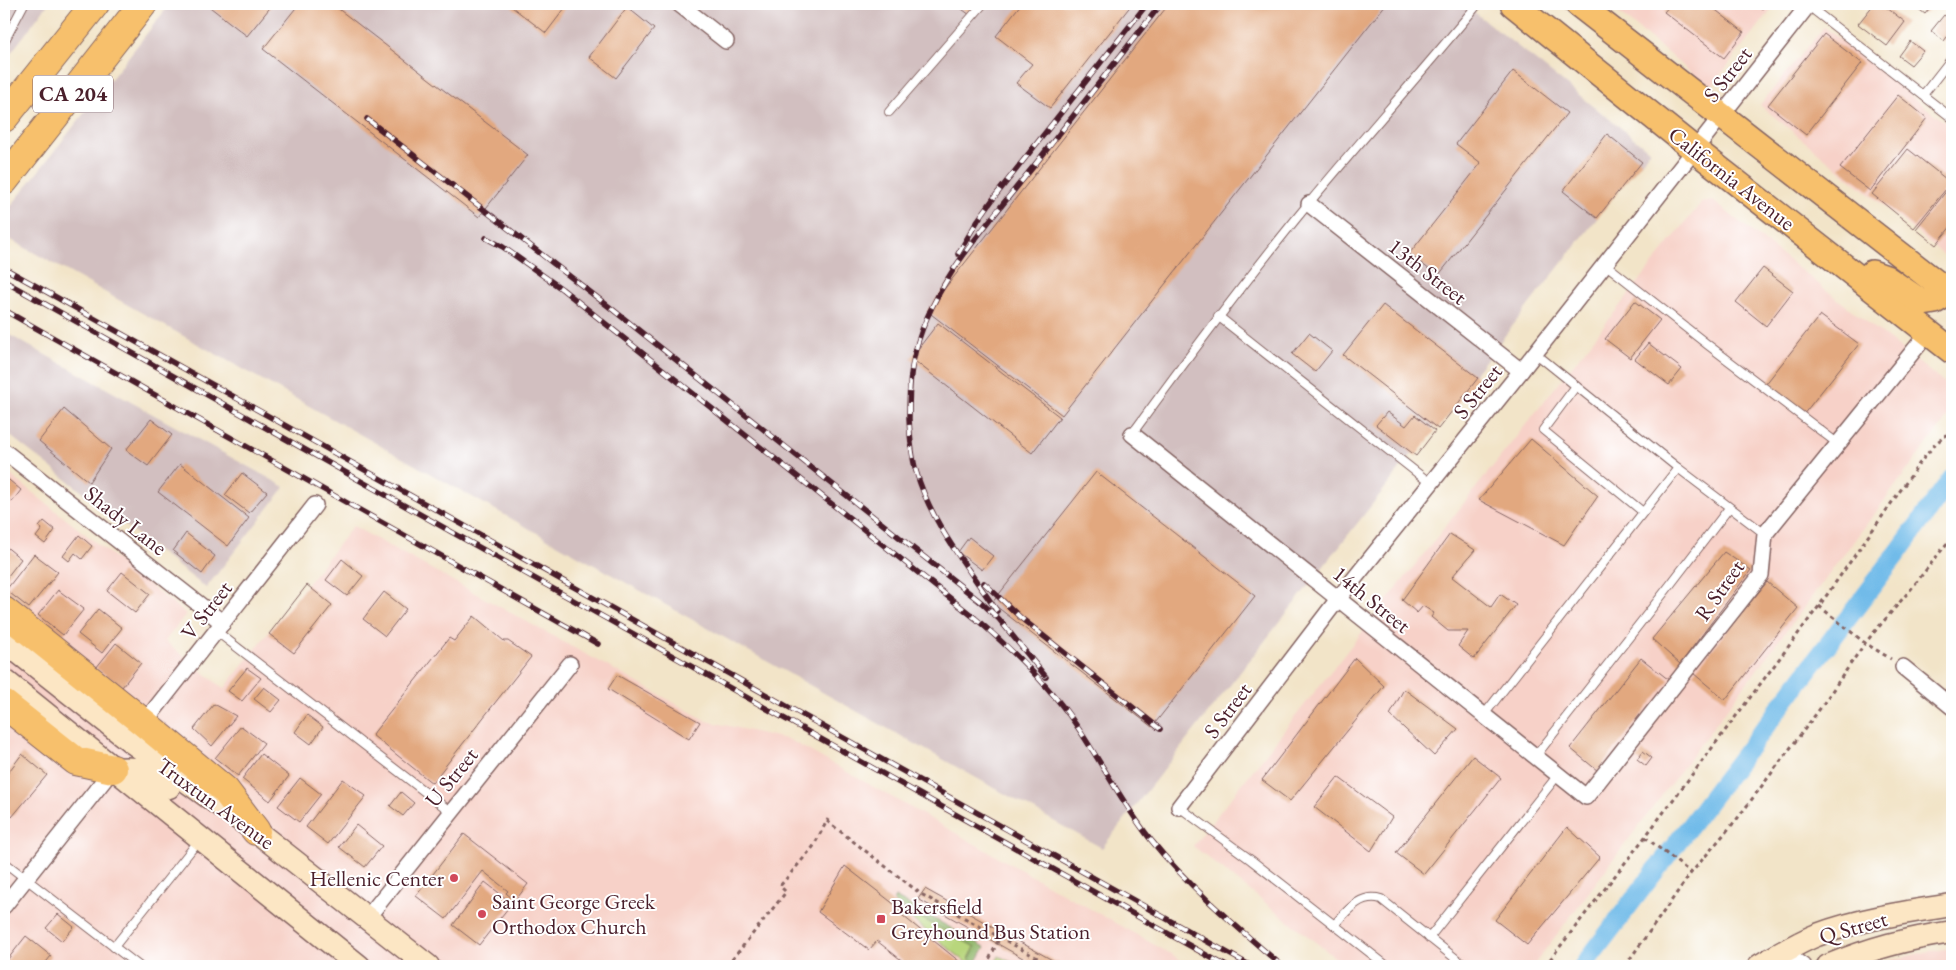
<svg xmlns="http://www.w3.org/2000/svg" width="1956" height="970" font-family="'EB Garamond',serif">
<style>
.built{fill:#f7d1c8}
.industrial{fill:#d2bfc0}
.green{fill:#b8d67c;stroke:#817a54}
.forest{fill:#92b76c;stroke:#6e6b4c}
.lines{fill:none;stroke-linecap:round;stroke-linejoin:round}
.canal{stroke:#71bbe9;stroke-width:19}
.building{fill:#e2a87f}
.lane-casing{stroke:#856462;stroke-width:10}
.street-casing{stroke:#856462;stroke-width:18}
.secondary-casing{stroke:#856462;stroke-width:25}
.primary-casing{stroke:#856462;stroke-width:28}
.highway-casing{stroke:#856462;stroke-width:30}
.path{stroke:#856462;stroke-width:3;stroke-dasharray:4 4;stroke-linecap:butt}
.lane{stroke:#fff;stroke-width:8}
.street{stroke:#fff;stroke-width:15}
.secondary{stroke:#fce6c4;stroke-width:22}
.primary{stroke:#f7c06c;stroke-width:25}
.highway{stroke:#f7c06c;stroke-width:28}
.rail-casing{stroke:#4a1f2b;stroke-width:5.5}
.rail{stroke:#fff;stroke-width:4;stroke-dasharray:11;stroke-linecap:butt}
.poi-dot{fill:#d1495b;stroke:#fff;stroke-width:2}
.labels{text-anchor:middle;stroke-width:4;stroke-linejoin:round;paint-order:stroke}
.shield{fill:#fff;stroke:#80626b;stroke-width:1}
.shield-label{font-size:21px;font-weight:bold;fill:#4a1f2b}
.street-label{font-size:22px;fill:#4a1f2b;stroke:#fff}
.poi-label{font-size:22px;fill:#4a1f2b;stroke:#fff;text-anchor:start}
</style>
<rect width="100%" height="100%" fill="#fff"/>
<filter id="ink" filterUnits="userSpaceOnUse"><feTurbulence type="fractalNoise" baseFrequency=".02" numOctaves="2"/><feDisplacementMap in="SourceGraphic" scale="10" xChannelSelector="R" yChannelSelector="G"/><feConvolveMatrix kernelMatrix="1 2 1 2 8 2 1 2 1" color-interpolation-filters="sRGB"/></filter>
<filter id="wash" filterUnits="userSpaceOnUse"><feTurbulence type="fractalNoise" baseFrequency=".0096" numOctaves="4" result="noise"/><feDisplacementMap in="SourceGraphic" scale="20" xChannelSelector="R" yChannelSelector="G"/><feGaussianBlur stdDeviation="1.12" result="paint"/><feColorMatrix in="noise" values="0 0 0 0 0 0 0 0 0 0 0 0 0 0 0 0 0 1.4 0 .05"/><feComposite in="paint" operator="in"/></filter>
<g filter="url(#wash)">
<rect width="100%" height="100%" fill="#f2e4c8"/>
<g class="built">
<path d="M1608 4H1776L1710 88Z"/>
<path d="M1824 27 1952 128V257L1950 260 1760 105Z"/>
<path d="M1713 201 1952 389V411L1533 966H1346L1193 846 1701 203Z"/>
<path d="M4 470 186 614 165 641 224 689 353 526 707 721 790 740 1192 966H4Z"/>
<path d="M1952 948V966H1875V964L1925 952Z"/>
</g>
<g class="industrial">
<path d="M4 4H48L4 62Z"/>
<path d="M170 4H1464L1650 151 1102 848 4 236V215Z"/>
<path d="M4 332 285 487 206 588 4 431Z"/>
</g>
<g class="green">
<path d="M903 908 976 947 969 959 975 965 971 966 905 914Z"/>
<path d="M999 956 1019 966H994Z"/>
</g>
<path class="forest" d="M895 897 985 947 975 965 969 959 975 947 903 908 893 901Z"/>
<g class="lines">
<path class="canal" d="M1583 966 1899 551 1952 478"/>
</g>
<g id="blocks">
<g class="building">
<path d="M206 4H273L247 36Z"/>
<path d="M299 4H332L528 155 479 217 263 49Z"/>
<path d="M508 4H568L546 33Z"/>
<path d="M955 4H979L970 15Z"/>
<path d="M1021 4H1132L1050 108 1016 83 1032 64 996 36Z"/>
<path d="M1169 4H1386L1062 415 927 311Z"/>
<path d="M1671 4H1708L1744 32 1724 58 1664 12Z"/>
<path d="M1756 4H1767L1762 9Z"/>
<path d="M1874 4H1882L1905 22 1887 46 1858 24Z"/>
<path d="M1912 4H1933L1925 14Z"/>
<path d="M627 7 654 29 616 78 589 57Z"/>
<path d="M1944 15 1952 21V30L1944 41 1931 31Z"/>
<path d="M1824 34 1862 63 1806 135 1768 105Z"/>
<path d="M1910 41 1923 51 1911 65 1899 56Z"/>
<path d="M1513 71 1567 113 1438 276 1409 254 1481 163 1456 144Z"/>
<path d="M1898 95 1927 118 1870 191 1840 168Z"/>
<path d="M1607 134 1642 162 1597 218 1563 191Z"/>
<path d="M1908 149 1951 183 1914 228 1872 194Z"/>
<path d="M1952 184V225L1936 245 1916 229Z"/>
<path d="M1763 268 1793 291 1766 326 1736 302Z"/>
<path d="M1635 301 1660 320 1630 358 1605 339Z"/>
<path d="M1383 305 1478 378 1438 429 1343 355Z"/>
<path d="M1820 315 1859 344 1803 415 1765 385Z"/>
<path d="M938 323 1060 417 1032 453 911 358Z"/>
<path d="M1309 333 1332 351 1315 372 1292 354Z"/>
<path d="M1648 343 1682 369 1669 385 1635 359Z"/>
<path d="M64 409 111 449 89 482 39 441Z"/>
<path d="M1387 412 1406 426 1415 415 1435 431 1416 456 1376 425Z"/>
<path d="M151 419 172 435 148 466 126 450Z"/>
<path d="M1531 439 1598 496 1564 545 1479 500Z"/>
<path d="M180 464 249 518 228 546 158 492Z"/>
<path d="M1096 472 1255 596 1152 727 992 603Z"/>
<path d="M242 473 267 492 249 513 225 495Z"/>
<path d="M4 476 21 490 12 502 4 496Z"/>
<path d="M44 521 55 530 45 544 36 537 42 529 39 527Z"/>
<path d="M186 533 215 556 202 574 173 551Z"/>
<path d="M1450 534 1475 550 1452 577 1491 607 1500 594 1516 605 1474 659 1458 646 1468 631H1448L1431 617 1434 613 1423 606 1417 613 1402 600Z"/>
<path d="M79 535 92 546 82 559 75 553 69 561 63 556Z"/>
<path d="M969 537 993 556 982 570 958 552Z"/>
<path d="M4 545 21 559 4 581Z"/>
<path d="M1724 552 1751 570 1680 664 1652 639Z"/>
<path d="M34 554 58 572 29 608 6 590Z"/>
<path d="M342 559 363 576 347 596 326 580Z"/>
<path d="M122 572 150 594 135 613 107 591Z"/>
<path d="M1767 582 1798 608 1725 700 1693 673Z"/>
<path d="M307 585 332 605 294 653 269 634Z"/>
<path d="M58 590 84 609 63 635 38 615Z"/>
<path d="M384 592 406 609 385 636 363 619Z"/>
<path d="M98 609 122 628 102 653 78 634Z"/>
<path d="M474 616 504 641H508L531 657 432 783 372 735 449 638 454 641Z"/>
<path d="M116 643 141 663 122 687 96 668Z"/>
<path d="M1355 658 1384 686 1290 801 1262 780Z"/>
<path d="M1641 658 1669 680 1598 771 1570 748Z"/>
<path d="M247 668 261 678 242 701 228 691Z"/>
<path d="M617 675 700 722 689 739 608 689Z"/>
<path d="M264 687 281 700 271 712 254 699Z"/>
<path d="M1404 689 1458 729 1434 756 1390 715Z"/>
<path d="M214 704 236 716 212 746 194 729Z"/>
<path d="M307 715 323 727 311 744 295 732Z"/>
<path d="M241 726 264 743 238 776 215 758Z"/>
<path d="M1643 751 1652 758 1646 766 1637 759Z"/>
<path d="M22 754 47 775 12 817 4 810V778Z"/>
<path d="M261 754 289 776 270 801 242 779Z"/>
<path d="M1473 756 1501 778 1424 874 1396 853Z"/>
<path d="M1338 777 1392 817 1371 851 1314 807Z"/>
<path d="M300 778 321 794 299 822 278 806Z"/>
<path d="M343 779 366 796 328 844 306 827Z"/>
<path d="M401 792 414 803 403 816 390 806Z"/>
<path d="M356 825 382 846 365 867 339 847Z"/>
<path d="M1567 827 1600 857 1527 945 1495 920Z"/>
<path d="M464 834 528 884 515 901 506 893 508 891 483 871 446 919 416 896Z"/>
<path d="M845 866 899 908 898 912 965 966H909L877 941 869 950 818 912Z"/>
<path d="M485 882 512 903 479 945 453 925Z"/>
<path d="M925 889 1063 966H1037L918 899Z"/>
<path d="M58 914 74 927 62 941 46 928Z"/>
<path d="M26 936 51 956 43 966H4V964Z"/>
</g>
</g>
</g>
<g filter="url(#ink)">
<use href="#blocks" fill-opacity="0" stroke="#856462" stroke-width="1"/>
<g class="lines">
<defs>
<g id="lane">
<path d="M1806 4 1952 118"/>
<path d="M4 42 24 4"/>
<path d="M1923 95 1952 58"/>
<path d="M889 112 983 4"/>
<path d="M1605 264 1708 345 1837 443"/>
<path d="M1218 316 1430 483"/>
<path d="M1535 353 1678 468 1765 534"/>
<path d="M1576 386 1543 430 1643 512"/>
<path d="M1132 434C1189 356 1247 278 1309 203 1365 136 1423 71 1478 4"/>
<path d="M216 631 451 812"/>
<path d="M1483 716 1678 468"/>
<path d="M1535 757 1670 585 1729 508"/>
<path d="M1179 807 1251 860 1387 966"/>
<path d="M4 862 139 966"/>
<path d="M1334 925C1347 911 1360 893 1381 899L1465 966"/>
<path d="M1429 938 1558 775"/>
<path d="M114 947 200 839"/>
</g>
<g id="street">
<path d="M679 4 726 41"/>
<path d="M1309 204 1521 371"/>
<path d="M1132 434 1586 797 1761 575 1765 534 1928 333"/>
<path d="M4 451 223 623"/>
<path d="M1903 667 1952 707"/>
<path d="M140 728 315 505"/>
<path d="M1179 807 1338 599 1521 371 1809 4"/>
<path d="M4 906 113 769"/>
<path d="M367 918 570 664"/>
<path d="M1783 952 1803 966"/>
</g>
<g id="secondary">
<path d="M4 641 129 740 256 831 428 966"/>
<path d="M4 680 359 966"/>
<path d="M113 769C144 767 145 769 169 787"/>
<path d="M1759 966C1778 955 1797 943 1817 935 1860 919 1907 912 1952 905"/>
<path d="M1828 966C1871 948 1906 939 1952 932"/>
</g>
<g id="primary">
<path d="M1513 4 1695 150 1952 351"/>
<path d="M1578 4 1952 295"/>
<path d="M1872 273 1886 278 1923 303 1935 301 1949 293"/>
</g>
<g id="highway">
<path d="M4 118 95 4"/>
<path d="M4 181 143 4"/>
<path d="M4 611 144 723 225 790 256 831"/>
<path d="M4 704 76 761 113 769"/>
</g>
</defs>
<use href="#lane" class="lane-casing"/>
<use href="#street" class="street-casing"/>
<use href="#secondary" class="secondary-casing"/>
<use href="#primary" class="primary-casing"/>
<use href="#highway" class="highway-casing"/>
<g class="path">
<path d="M1819 606 1865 643 1891 659"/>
<path d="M827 821 921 894 1052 966"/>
<path d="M1645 837 1691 873"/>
<path d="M727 966 786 892 780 886 813 847 828 819"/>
<path d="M986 966 1000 937"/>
<path d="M1545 966 1645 837 1819 606 1919 464 1936 443 1952 431"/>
<path d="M1625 966 1691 873 1737 819 1819 710 1865 643 1911 589 1952 537"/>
</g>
<use href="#lane" class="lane"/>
<use href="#street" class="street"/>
<use href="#secondary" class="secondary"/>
<use href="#primary" class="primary"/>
<use href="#highway" class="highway"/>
<defs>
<g id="rail">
<path d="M367 119 612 309 982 603 999 619 1046 677"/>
<path d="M486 238 503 247 562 289 975 618C1010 648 1045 681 1072 719 1100 759 1121 802 1151 840 1189 887 1237 927 1282 966"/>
<path d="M958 254 978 220 996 195 1147 4"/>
<path d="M4 268 1251 966"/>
<path d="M4 281 1226 966"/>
<path d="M4 310 598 644"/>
<path d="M984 583 1021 618 1160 729"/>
<path d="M997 611C966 565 932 525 916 471 911 454 910 436 909 419 909 400 909 381 913 362 927 287 991 220 1037 162 1079 109 1120 56 1161 4"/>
</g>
</defs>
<use href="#rail" class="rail-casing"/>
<use href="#rail" class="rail"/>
</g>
</g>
<g class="poi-dot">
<circle cx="454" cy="878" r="5"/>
<circle cx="482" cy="914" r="5"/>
<rect x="876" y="914" width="10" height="10" rx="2.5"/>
</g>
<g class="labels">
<rect class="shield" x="33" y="75.5" width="80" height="37" rx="4"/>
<g class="shield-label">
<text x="73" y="101">CA 204</text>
</g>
<g class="street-label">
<text transform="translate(1727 74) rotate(-52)" y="8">S Street</text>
<text transform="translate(1732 178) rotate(38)" y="8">California Avenue</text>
<text transform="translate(1428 271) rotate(38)" y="8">13th Street</text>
<text transform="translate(1477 391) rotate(-51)" y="8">S Street</text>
<text transform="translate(126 520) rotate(38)" y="8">Shady Lane</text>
<text transform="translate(1719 590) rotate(-55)" y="8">R Street</text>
<text transform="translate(1372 599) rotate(39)" y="8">14th Street</text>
<text transform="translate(206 610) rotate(-52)" y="8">V Street</text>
<text transform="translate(1227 710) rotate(-53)" y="8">S Street</text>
<text transform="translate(451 777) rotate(-51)" y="8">U Street</text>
<text transform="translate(216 803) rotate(36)" y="8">Truxtun Avenue</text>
<text transform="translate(1853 927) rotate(-16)" y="8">Q Street</text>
</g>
<g class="poi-label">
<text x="444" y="886" text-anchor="end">Hellenic Center</text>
<text x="492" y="909">Saint George Greek<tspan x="492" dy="25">Orthodox Church</tspan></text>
<text x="891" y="914">Bakersfield<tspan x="891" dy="25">Greyhound Bus Station</tspan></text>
</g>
</g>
<rect width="1956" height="970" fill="none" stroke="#fff" stroke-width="20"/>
</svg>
